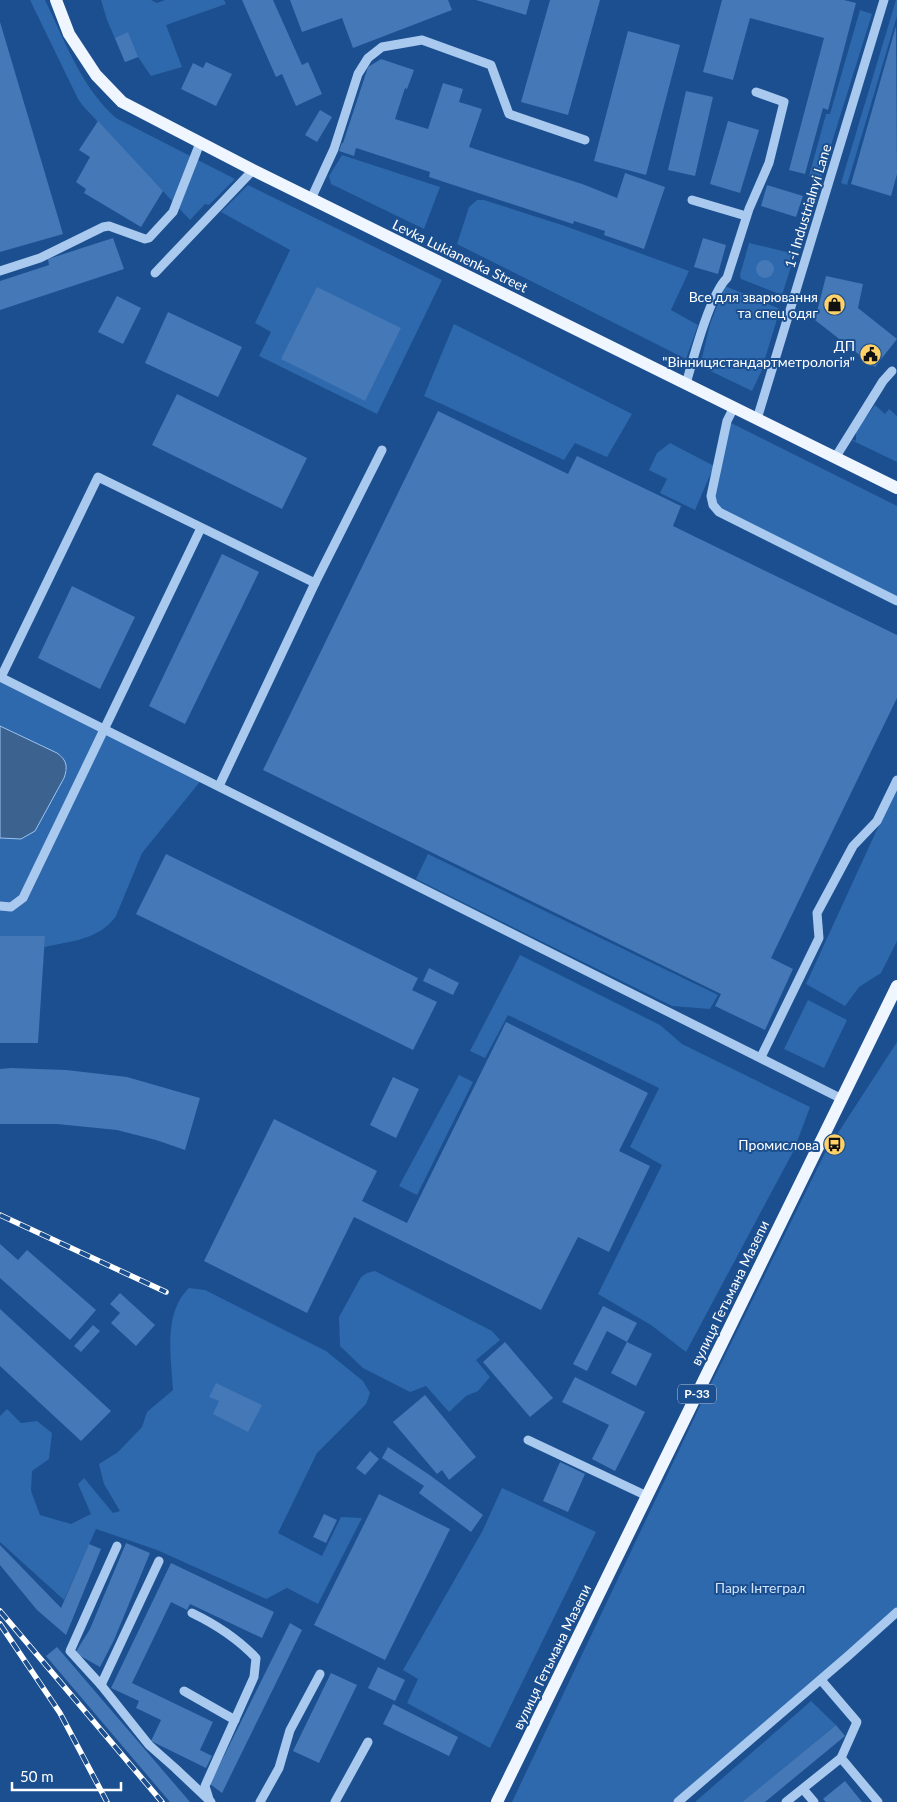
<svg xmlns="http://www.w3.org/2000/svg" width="897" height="1802" font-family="Lato,sans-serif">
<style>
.green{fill:#2e69ad}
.water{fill:#3c6290;stroke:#9cc4f0}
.building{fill:#4478b7}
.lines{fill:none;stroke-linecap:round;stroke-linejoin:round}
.minor{stroke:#a9c9ee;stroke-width:9}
.major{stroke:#f0f6ff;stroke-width:12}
.rail-casing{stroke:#fff;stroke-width:5.5}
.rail{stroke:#1b4f8f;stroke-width:4;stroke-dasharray:11;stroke-linecap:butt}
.labels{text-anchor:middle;stroke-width:4;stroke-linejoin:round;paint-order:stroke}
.shield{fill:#1b4f8f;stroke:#bbcadd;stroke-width:1}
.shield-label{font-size:12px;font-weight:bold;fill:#fff}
.street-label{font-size:14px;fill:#fff;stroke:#1b4f8f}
.poi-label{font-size:14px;fill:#fff;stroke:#1b4f8f;text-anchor:end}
.park-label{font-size:14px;fill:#cfe3fa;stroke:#1b4f8f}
</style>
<rect width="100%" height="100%" fill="#1b4f8f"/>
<g class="green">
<path d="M30 0H45C65 41 81 87 116 118L235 179 209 205 205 204 190 220 83 106 78 99Z"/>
<path d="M101 0H151L157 3 165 0H224L226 4 166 25 182 67 151 76 138 57 125 62 107 20Z"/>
<path d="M896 0H897V16L847 185 841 183Z"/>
<path d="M860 10 872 14 798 251 792 247 813 179 809 176 826 114H830Z"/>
<path d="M342 155 440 187 424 229 331 184 329 176Z"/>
<path d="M248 185 442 280 377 414 259 356 271 332 255 323 290 250 221 212Z"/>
<path d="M477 200H484L565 226 689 271 671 310 698 325 686 359 457 244 469 207Z"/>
<path d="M749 243 795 254 782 295 741 279 740 275Z"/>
<path d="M725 286 780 309 761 372 752 391 700 366 710 324Z"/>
<path d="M454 324 632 414 607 457 575 443 564 460 424 396Z"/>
<path d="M875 405 885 414 889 409 897 416V462L845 437 856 441V430Z"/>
<path d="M727 421 897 506V601L719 512 711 500Z"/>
<path d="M670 443 714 466 695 510 660 493 667 479 649 470 657 453Z"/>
<path d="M0 677 203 778 142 853 116 916C99 940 71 941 44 947L45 936H0V838L7 839 35 831 67 770 63 758 57 753 0 726Z"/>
<path d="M897 786V941L881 973 859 987 845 1006 806 984Z"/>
<path d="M428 854 718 995 710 1009 672 1006 416 879Z"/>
<path d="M520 955 660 1025 682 1044 810 1107 794 1150 686 1352 651 1325 598 1294 662 1165 630 1147 659 1088 508 1015 485 1058 470 1051Z"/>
<path d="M808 1000 847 1020 824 1068 784 1049Z"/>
<path d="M897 1042V1610L675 1802H512L699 1408 825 1153Z"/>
<path d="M459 1075 473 1082 417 1195 399 1186Z"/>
<path d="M375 1271 492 1331 500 1340 476 1360 490 1377 478 1391 466 1396 449 1412 426 1386 410 1392 363 1368 340 1346 339 1317 361 1277 367 1273Z"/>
<path d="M189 1288 205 1290 326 1351 363 1381 370 1393 366 1404 317 1453 278 1533 322 1556 341 1517 362 1518 318 1604 287 1588 266 1599 157 1550 96 1529 64 1600 0 1542V1416L7 1409 21 1423 37 1421 52 1433 49 1459 32 1471 31 1491 40 1515 71 1524 91 1514 78 1484 84 1478 113 1513 120 1511 104 1484 99 1464 118 1452 142 1427 147 1412 173 1390C171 1357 163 1313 189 1288Z"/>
<path d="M502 1488 596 1532 490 1748 407 1703 418 1679 403 1670 483 1530Z"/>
<path d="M811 1701 836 1725 742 1802H695Z"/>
</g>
<path class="water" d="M0 726 57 753C67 760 68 767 64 778L35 831 21 839 0 838Z"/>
<g class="building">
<path d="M242 0H273L302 65 308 62 322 94 296 106 282 74 276 77Z"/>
<path d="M290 0H448L452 10 353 48 342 18 302 32Z"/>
<path d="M476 0H530L526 15Z"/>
<path d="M550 0H600L568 115 521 102Z"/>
<path d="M722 0H844L856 3 828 110 823 108 805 174 789 170 824 38 750 18 733 80 703 72Z"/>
<path d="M0 22 63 234 0 252Z"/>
<path d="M896 26 897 174 891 196 851 184Z"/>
<path d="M628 31 680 45 646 175 594 161Z"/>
<path d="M128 32 138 57 125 62 115 38Z"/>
<path d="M381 59 414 70 407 89 405 88 395 119 428 129 443 83 463 89 459 102 482 109 469 147 585 185 617 198 625 173 665 187 644 249 604 235 605 231 574 221 573 224 429 177 430 172 356 148 354 156 339 151 342 143H343L368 67Z"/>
<path d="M206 62 232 74 216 106 181 89 193 63 203 68Z"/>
<path d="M686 91 713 97 695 176 668 170Z"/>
<path d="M320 110 332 117 317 142 305 135Z"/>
<path d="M98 121 163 191 141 227 84 193 86 189 76 182 90 157 79 150Z"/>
<path d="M728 121 759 130 740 193 710 184Z"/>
<path d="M767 185 803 196 796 217 761 206Z"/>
<path d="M113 238 124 269 0 310V281L49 265 48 259Z"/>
<path d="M703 238 726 245 718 274 694 267Z"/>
<circle cx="765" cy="269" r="9"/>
<path d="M826 276 863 284 858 308 897 339 875 367 815 320Z"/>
<path d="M317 287 401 328 365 401 281 359Z"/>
<path d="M117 296 141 308 123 344 98 332Z"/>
<path d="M168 312 242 347 218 397 145 363Z"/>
<path d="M177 394 307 458 282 509 152 445Z"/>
<path d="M438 411 568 474 577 456 681 506 673 526 897 635V698L771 958 793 969 765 1030 715 1006 721 994 263 770Z"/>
<path d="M222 554 259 572 185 724 149 706Z"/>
<path d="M72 586 135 617 100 689 38 658Z"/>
<path d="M166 854 418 978 412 990 437 1002 413 1050 136 914Z"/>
<path d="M0 936H45L38 1043H0Z"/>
<path d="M429 968 459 983 453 995 423 981Z"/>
<path d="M506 1022 648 1093 619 1151 650 1166 609 1252 578 1237 541 1310 354 1217 307 1313 204 1261 274 1119 377 1171 362 1201 407 1223Z"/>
<path d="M11 1068 66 1070 127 1077 200 1098 185 1150 156 1140 117 1130 57 1124H0V1069Z"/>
<path d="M393 1077 419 1089 396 1138 370 1125Z"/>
<path d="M0 1244 18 1260 27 1250 96 1310 70 1340 0 1278Z"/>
<path d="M120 1293 155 1325 136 1346 111 1323 120 1313 110 1304Z"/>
<path d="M603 1306 637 1323 627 1342 607 1331 587 1371 573 1364Z"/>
<path d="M0 1309 111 1411 81 1441 0 1366Z"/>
<path d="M93 1325 100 1331 81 1352 74 1346Z"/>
<path d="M505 1342 553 1398 530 1417 483 1362Z"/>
<path d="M627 1342 652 1354 636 1386 611 1373Z"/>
<path d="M575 1377 645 1412 615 1471 592 1459 609 1425 562 1402Z"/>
<path d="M216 1383 262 1405 248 1432 213 1414 219 1401 209 1397Z"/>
<path d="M425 1395 476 1457 449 1480 442 1470 437 1474 393 1422Z"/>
<path d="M388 1447 431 1476 483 1515 471 1532 419 1493 424 1486 382 1458Z"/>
<path d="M370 1451 379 1459 365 1475 356 1468Z"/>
<path d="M560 1462 585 1474 568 1512 543 1501Z"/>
<path d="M379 1494 450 1529 385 1660 314 1625Z"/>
<path d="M324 1514 337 1520 326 1543 313 1537Z"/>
<path d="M126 1543 150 1553 114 1640 100 1667 75 1653 90 1629Z"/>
<path d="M89 1544 101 1549 66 1635 37 1610 0 1565V1545L61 1608Z"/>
<path d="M171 1563 274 1612 262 1638 190 1604 187 1610 171 1602 132 1683 213 1722 200 1750 212 1756 206 1768 151 1741 161 1720 136 1708 139 1701 111 1688Z"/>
<path d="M290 1623 302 1630 222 1793 210 1784Z"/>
<path d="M57 1647 190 1802H170L46 1656Z"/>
<path d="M378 1667 405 1680 395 1701 368 1688Z"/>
<path d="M331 1673 357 1685 319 1763 293 1751Z"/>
<path d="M393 1704 458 1737 449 1756 383 1724Z"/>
<path d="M836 1725 845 1736 765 1802H742Z"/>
<path d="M845 1781 862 1802H826L823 1799Z"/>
</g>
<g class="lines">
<g class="minor">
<path d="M311 199 334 149 358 74 368 58 382 47 422 40 491 65 509 114 585 140"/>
<path d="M692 200 746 216"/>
<path d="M0 271 40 258 103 227 109 226 145 239 149 238 173 212 200 143"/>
<path d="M155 273 253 170"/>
<path d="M686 384C693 359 710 294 727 278L749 209 769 163 784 102 756 92"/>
<path d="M734 407 727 421 711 496 713 505 719 512 897 601"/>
<path d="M757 419 884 0"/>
<path d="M835 458 883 381 892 371"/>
<path d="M0 677 842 1099"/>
<path d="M1 677 98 477 315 583"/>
<path d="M219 786 315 583 382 450"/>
<path d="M0 906 11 907 23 898 201 528"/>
<path d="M761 1057 819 938 817 913 853 846 877 821 897 780"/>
<path d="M528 1440 647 1496"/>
<path d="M159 1561 101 1685 149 1745 175 1768 211 1802"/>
<path d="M192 1613C217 1625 237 1638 256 1658L254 1677 205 1786 209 1799"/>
<path d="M821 1680 857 1722 841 1758"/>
<path d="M101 1685 70 1651 117 1546"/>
<path d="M184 1691 235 1720"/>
<path d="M803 1789 814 1802"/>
<path d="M260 1802 279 1768 290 1730 320 1674"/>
<path d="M335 1802 368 1742"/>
<path d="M678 1802 848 1656 897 1612"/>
<path d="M786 1802 841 1758 878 1802"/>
</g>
<g class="major">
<path d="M56 0 69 34 96 75 122 102 253 170 897 488"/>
<path d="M497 1802 897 986"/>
</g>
<defs>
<g id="rail">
<path d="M0 1215 166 1292"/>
<path d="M0 1611 162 1802"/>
<path d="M0 1624 60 1713 107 1802"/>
</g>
</defs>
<use href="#rail" class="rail-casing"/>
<use href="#rail" class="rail"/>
</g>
<defs>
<symbol id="shop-disc" viewBox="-11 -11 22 22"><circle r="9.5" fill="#ffd166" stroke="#1b4f8f"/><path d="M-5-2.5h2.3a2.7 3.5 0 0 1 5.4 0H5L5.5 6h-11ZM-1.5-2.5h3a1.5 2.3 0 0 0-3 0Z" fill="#111"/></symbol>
<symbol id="civic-disc" viewBox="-11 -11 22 22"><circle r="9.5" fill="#ffd166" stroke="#1b4f8f"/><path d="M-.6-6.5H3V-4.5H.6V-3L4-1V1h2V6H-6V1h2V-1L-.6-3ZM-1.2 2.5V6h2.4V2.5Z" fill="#111"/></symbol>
<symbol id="bus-disc" viewBox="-11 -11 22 22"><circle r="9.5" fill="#ffd166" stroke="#1b4f8f"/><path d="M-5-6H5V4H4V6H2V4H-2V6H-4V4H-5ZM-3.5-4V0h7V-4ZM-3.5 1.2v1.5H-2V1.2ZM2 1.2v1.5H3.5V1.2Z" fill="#111"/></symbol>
</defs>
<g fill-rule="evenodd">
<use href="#shop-disc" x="822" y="292" width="25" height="25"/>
<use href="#civic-disc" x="858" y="342" width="25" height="25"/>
<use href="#bus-disc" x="822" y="1132" width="25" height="25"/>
</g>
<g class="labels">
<rect class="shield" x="678" y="1384.5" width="38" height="19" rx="4"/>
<g class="shield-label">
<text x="697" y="1398">Р-33</text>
</g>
<g class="street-label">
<text transform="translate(808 206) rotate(-73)" y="5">1-i Industrialnyi Lane</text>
<text transform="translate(460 256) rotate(26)" y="5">Levka Lukianenka Street</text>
<text transform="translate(730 1293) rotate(-64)" y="5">вулиця Гетьмана Мазепи</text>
<text transform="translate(552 1657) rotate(-64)" y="5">вулиця Гетьмана Мазепи</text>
</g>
<g class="poi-label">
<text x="818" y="302">Все для зварювання<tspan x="818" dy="16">та спец одяг</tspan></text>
<text x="855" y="351">ДП<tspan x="855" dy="16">"Вінницястандартметрологія"</tspan></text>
<text x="819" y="1150">Промислова</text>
</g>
<g class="park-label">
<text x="760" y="1593">Парк Інтеграл</text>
</g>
</g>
<path d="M12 1782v8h109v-8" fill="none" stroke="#ffffff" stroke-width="2.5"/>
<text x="20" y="1782" font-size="15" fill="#ffffff" stroke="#1b4f8f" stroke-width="4" paint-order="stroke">50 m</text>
</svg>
